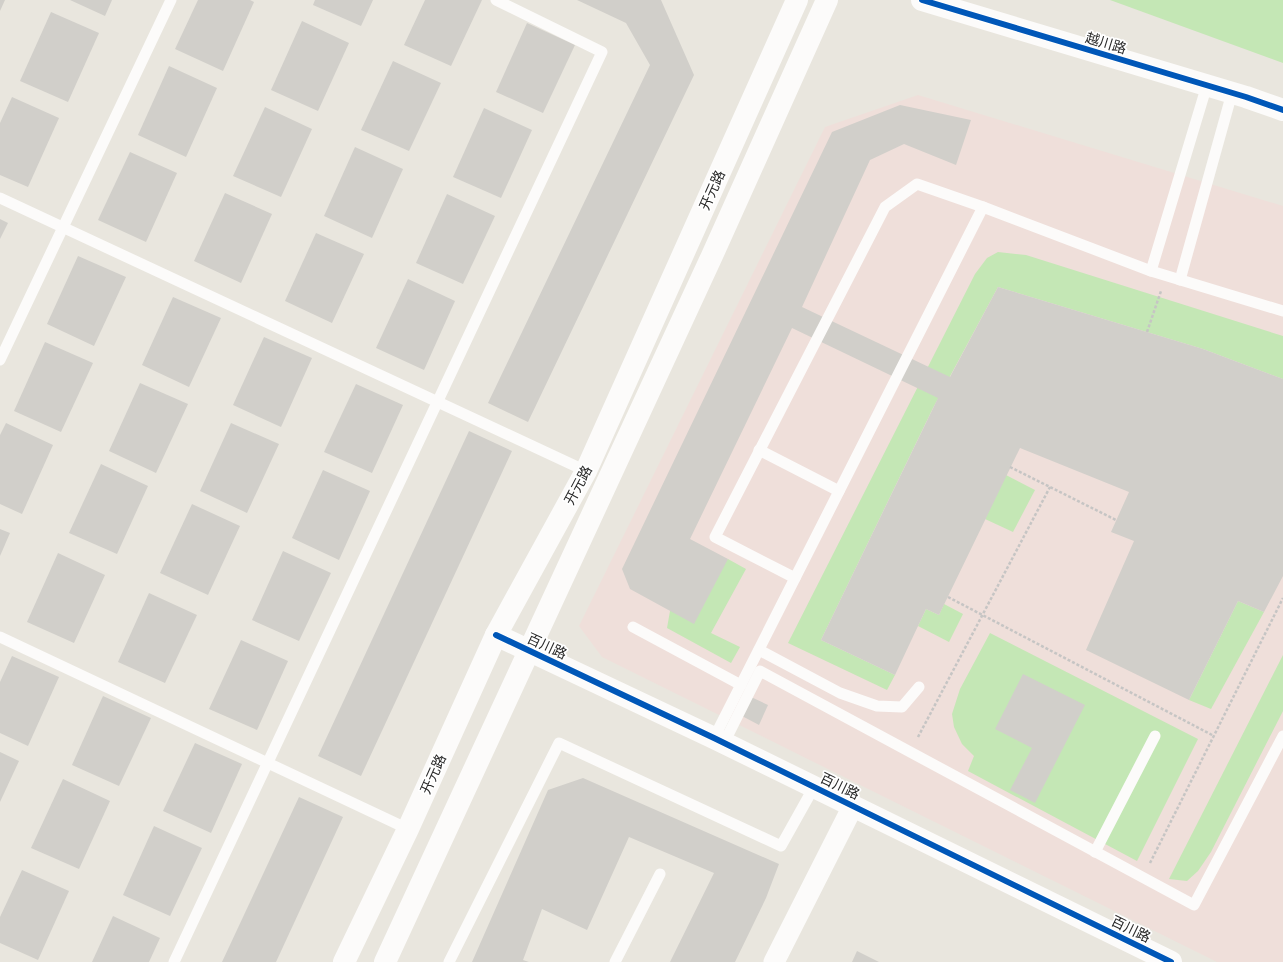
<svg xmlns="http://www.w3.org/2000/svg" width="1283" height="962" font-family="Karla,'Noto Sans SC',sans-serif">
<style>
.medical{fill:#efdfda}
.green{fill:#c4e7b5}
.building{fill:#d1cfca}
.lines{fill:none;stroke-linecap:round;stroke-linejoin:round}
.path{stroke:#c6c5c4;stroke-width:2.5;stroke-dasharray:3 2;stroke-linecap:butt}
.lane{stroke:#fcfbfa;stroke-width:11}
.street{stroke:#fcfbfa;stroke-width:21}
.secondary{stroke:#fcfbfa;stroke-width:22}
.cycleway-casing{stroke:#fff;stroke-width:8}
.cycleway{stroke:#0057b8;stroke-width:6}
.labels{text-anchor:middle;stroke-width:3.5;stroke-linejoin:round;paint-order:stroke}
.street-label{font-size:14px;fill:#292929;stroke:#fff}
</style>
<rect width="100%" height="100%" fill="#e9e6de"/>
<path class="medical" d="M918 95 1283 206V962H1217L602 657 579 626 825 127Z"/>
<g class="green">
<path d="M1110 0H1283V63Z"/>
<path d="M998 252 1026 255 1283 336V379L1203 349 998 287 933 408 821 640 895 675 887 690 788 643 975 274 987 258Z"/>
<path d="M1006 475 1035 490 1013 532 985 519Z"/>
<path d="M728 559 746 569 711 633 740 647 731 663 667 628 670 611Z"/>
<path d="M1238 601 1264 612 1211 709 1189 700Z"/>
<path d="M944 604 963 614 949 642 918 626 926 609 939 615Z"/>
<path d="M990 633 1198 739 1137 861 968 771 974 756 962 744 954 727 952 714 960 689Z"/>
<path d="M1283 655V711L1211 852 1198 871 1187 881 1169 879Z"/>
</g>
<g class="building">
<path d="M0 0H5L0 11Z"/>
<path d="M70 0H112L105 16Z"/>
<path d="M198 0H250L254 2 223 71 175 49Z"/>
<path d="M315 0H373L361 26 313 5Z"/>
<path d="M425 0H482L451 66 404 45Z"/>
<path d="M577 0H661L694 75 528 422 488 403 650 65 626 23Z"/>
<path d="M51 12 99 33 68 102 20 81Z"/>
<path d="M302 21 349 43 318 111 271 90Z"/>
<path d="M527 23 575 45 543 113 496 92Z"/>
<path d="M393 61 441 83 409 151 361 130Z"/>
<path d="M169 66 217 88 186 157 138 135Z"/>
<path d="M12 97 59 118 28 187 0 175V123Z"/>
<path d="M900 105 971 120 956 165 904 144 870 160 802 307 950 377 998 287 1203 349 1283 379V576L1264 612 1238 601 1189 700 1086 650 1134 541 1111 532 1129 492 1020 448 939 615 926 609 895 675 821 640 938 398 792 328 690 539 728 559 694 624 630 589 622 569 832 132Z"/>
<path d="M265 107 312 129 281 197 233 176Z"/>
<path d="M484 108 532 130 501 198 453 177Z"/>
<path d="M355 147 403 169 372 238 324 216Z"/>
<path d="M130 152 177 173 146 242 98 220Z"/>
<path d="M225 193 272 214 241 283 194 261Z"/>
<path d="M447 194 495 216 463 284 416 263Z"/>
<path d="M0 219 8 223 0 239Z"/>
<path d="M316 233 364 254 332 323 285 301Z"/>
<path d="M78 256 126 277 94 346 47 324Z"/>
<path d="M408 279 455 301 424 370 376 348Z"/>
<path d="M173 297 221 318 189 387 142 365Z"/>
<path d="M264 337 312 358 281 427 233 405Z"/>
<path d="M45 342 93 363 61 432 14 411Z"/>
<path d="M140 383 188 404 156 473 109 451Z"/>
<path d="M356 384 403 405 372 473 324 452Z"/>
<path d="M6 423 53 445 22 514 0 504V435Z"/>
<path d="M231 423 279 444 247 513 200 491Z"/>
<path d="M469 431 512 451 361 776 318 756Z"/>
<path d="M101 464 148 486 117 554 69 533Z"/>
<path d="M323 470 370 491 339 560 292 538Z"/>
<path d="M192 504 240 526 208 595 160 573Z"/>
<path d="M0 529 10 533 0 556Z"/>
<path d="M283 551 331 573 299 641 252 620Z"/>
<path d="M58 553 105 575 74 643 27 622Z"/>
<path d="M149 593 197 615 165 683 118 662Z"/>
<path d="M241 640 288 661 257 730 209 709Z"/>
<path d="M12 656 59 677 28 746 0 733V682Z"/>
<path d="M1023 674 1085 705 1035 803 1010 790 1032 748 995 729Z"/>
<path d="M103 696 151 718 119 786 72 765Z"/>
<path d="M751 697 768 705 759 725 742 716Z"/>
<path d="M195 743 242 764 211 833 163 811Z"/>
<path d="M0 752 19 761 0 802Z"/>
<path d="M583 778 779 864 766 898 735 962H670L714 873 629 837 587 930 542 909 523 960 529 962H472L548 790Z"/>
<path d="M63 779 110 801 79 869 31 848Z"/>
<path d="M299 797 343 817 276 962H222Z"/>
<path d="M154 826 202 848 170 916 123 895Z"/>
<path d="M22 870 69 891 38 960 0 943V917Z"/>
<path d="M113 916 160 938 149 962H92Z"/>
<path d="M857 951 879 962H852Z"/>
</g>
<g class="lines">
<g class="path">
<path d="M1147 332 1161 291"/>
<path d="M1010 467 1116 520"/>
<path d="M948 597 1214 736"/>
<path d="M918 737 1050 487"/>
<path d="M1150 863 1283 598"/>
</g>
<g class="lane">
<path d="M0 198 586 471"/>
<path d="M1151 271 1283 311"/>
<path d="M1180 280 1232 93"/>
<path d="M0 360 171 0"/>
<path d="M759 450 839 491"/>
<path d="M795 578 715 537 885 207 917 184 983 207"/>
<path d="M633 627 741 685"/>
<path d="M0 637 408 829"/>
<path d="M759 650 840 693 877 706 902 707 919 687"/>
<path d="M714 738 983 207 1151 271 1207 85"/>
<path d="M724 743 760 671 1194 905 1283 736"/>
<path d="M1095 852 1155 736"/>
<path d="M174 962 602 52 496 0"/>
<path d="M449 962 559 743 781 846 814 787"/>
<path d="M615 962 660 874"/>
</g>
<path class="street" d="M774 962 853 806"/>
<g class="secondary">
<path d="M922 0 1246 97 1283 110"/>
<path d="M496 635 714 738 1171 962"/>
<path d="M344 962 408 829 496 635 586 471 797 0"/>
<path d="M385 962 711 258 827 0"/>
</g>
<defs>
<g id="cycleway">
<path d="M922 0 1246 97 1283 110"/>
<path d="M496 635 714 738 1171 962"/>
</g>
</defs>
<use href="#cycleway" class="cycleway-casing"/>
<use href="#cycleway" class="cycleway"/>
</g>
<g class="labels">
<g class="street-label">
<text transform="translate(1106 43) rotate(17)" y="5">越川路</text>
<text transform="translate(712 190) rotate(-66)" y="5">开元路</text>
<text transform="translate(578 485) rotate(-62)" y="5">开元路</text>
<text transform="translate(547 646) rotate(25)" y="5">百川路</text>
<text transform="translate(433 774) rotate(-66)" y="5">开元路</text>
<text transform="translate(840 786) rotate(26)" y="5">百川路</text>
<text transform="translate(1131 929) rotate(26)" y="5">百川路</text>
</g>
</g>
</svg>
